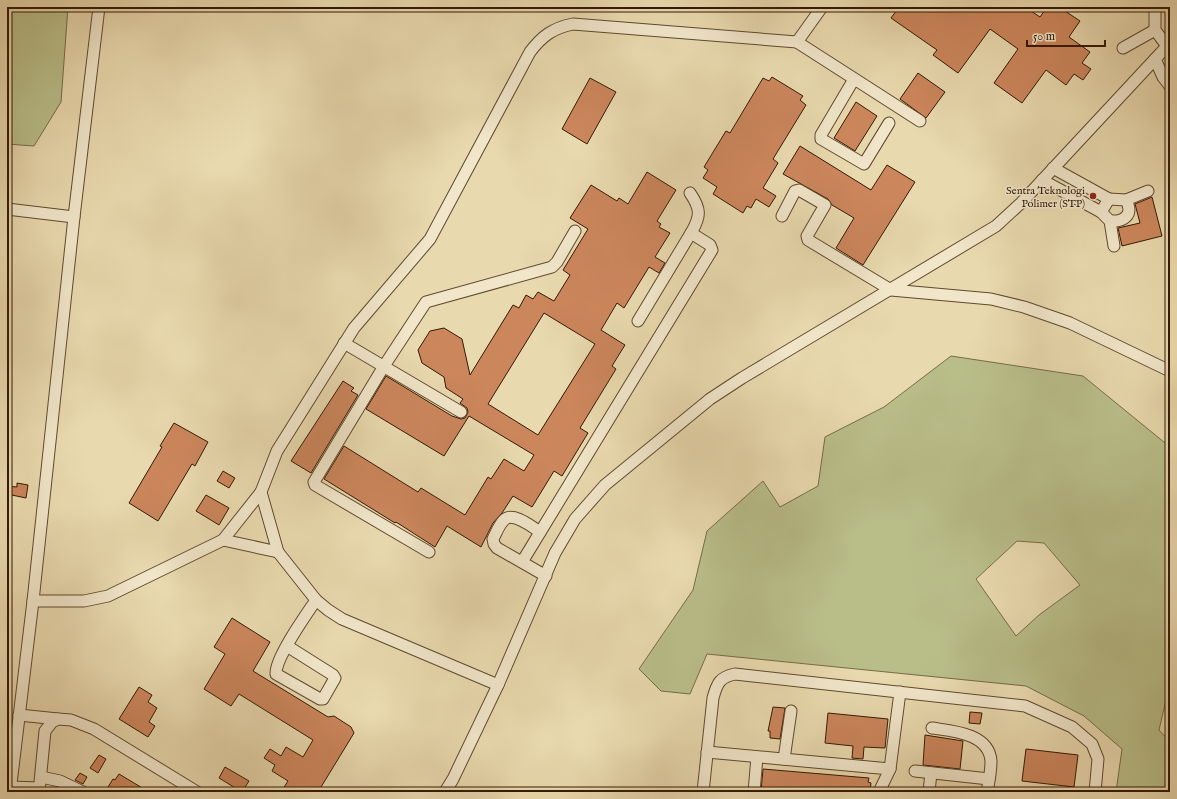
<svg xmlns="http://www.w3.org/2000/svg" width="1177" height="799" font-family="'IM FELL English',serif">
<style>
.green{fill:#b9be89;stroke:#766c47;fill-rule:evenodd}
.building{fill:#cc865c;stroke:#331905;fill-rule:evenodd}
.lines{fill:none;stroke-linecap:round;stroke-linejoin:round}
.minor-casing{stroke:#60492f;stroke-width:13}
.minor{stroke:#f1e6ca;stroke-width:11}
.poi-dot{fill:#8f2418;stroke:#f1e6ca;stroke-width:1.5}
.labels{text-anchor:middle;stroke-width:3;stroke-linejoin:round;paint-order:stroke}
.poi-label{font-size:11px;fill:#331905;stroke:#f1e6ca;text-anchor:end}
</style>
<rect width="100%" height="100%" fill="#e9d9ae"/>
<filter id="stains"><feTurbulence type="fractalNoise" baseFrequency=".005" numOctaves="4"/><feColorMatrix values="0 0 0 0 .2 0 0 0 0 .09 0 0 0 0 .02 0 0 0 .5 -.17"/></filter>
<radialGradient id="worn" r=".72"><stop offset=".6" stop-color="#630" stop-opacity="0"/><stop offset="1" stop-color="#630" stop-opacity=".3"/></radialGradient>
<g class="green">
<path d="M7 7H68L61 102 34 146 7 144Z"/>
<path d="M951 356 1083 376 1170 447V683L1159 730 1170 742V792H1116L1122 749 1084 716 1026 686 707 654 690 694 661 691 639 669 693 590 707 531 763 481 780 507 818 486 825 437 884 407ZM1017 541 1044 543 1080 585 1039 615 1016 636 976 579Z"/>
</g>
<g class="building">
<path d="M899 7H1025L1040 17 1047 7H1059L1080 21 1069 37 1090 52 1082 63 1091 69 1083 80 1074 74 1066 85 1046 70 1022 103 994 83 1018 49 990 29 958 73 933 55 937 50 891 18Z"/>
<path d="M918 73 945 92 926 118 900 99Z"/>
<path d="M772 77 803 96 800 100 806 105 773 159 778 163 763 188 776 196 769 207 756 199 751 208 747 206 743 213 713 194 717 187 703 178 708 170 704 167 726 131 730 133 763 78 769 81Z"/>
<path d="M590 78 616 92 587 144 562 129Z"/>
<path d="M856 102 877 116 855 151 834 138Z"/>
<path d="M800 146 871 190 887 165 915 182 863 265 836 248 854 218 832 205 828 199 783 174Z"/>
<path d="M647 172 676 190 657 221 661 224 659 227 670 233 655 257 665 263 659 273 649 267 624 308 617 303 601 330 625 345 612 366 616 369 580 428 588 433 562 476 554 471 532 507 513 496 502 513 493 523 481 547 447 526 435 547 396 522 395 523 324 479 344 446 418 492 421 488 465 515 488 477 491 479 504 459 524 471 534 455 469 416 444 456 366 409 386 376 452 416 461 419 465 418 468 412 467 408 460 403 463 399 446 388 444 377 422 363 418 350 430 331 444 328 462 339 470 375 513 305 519 308 526 295 533 299 538 292 554 301 570 275 563 270 588 229 570 218 591 185 617 201 619 198 628 204ZM544 313 595 344 538 435 488 404Z"/>
<path d="M1152 197 1162 236 1122 246 1118 228 1140 223 1135 204Z"/>
<path d="M343 381 354 388 351 391 358 395 311 473 291 461Z"/>
<path d="M174 423 208 442 195 466 192 464 158 521 129 503 162 447 160 446Z"/>
<path d="M223 471 235 478 229 488 217 481Z"/>
<path d="M17 483 28 485 26 498 7 494V486L17 487Z"/>
<path d="M206 495 229 508 219 525 196 511Z"/>
<path d="M232 618 270 642 253 671 328 717 334 716 351 727 354 733 318 792H281L288 781 272 771 275 765 264 758 270 749 281 756 286 747 303 757 313 740 239 694 231 706 204 689 225 654 214 647Z"/>
<path d="M139 687 152 695 148 702 157 708 149 722 155 726 148 737 119 719Z"/>
<path d="M773 707 785 708 780 739 770 738V731H768Z"/>
<path d="M970 712 982 713 980 724 969 723Z"/>
<path d="M828 713 888 719 885 748 864 747 863 759 852 758 853 746 825 743Z"/>
<path d="M925 735 963 741 960 769 923 765Z"/>
<path d="M1026 749 1078 755 1074 787 1022 781Z"/>
<path d="M99 755 106 759 98 773 90 768Z"/>
<path d="M225 767 249 781 242 792 219 778Z"/>
<path d="M763 769 869 778 868 782 871 783 870 792H761Z"/>
<path d="M80 773 87 777 83 784 75 780Z"/>
<path d="M119 774 149 792H108L110 788 108 787 113 779 115 780Z"/>
</g>
<g class="lines">
<defs>
<g id="minor">
<path d="M1155 7V30L1167 46"/>
<path d="M797 42 920 121"/>
<path d="M1123 48 1155 30"/>
<path d="M1155 59 1163 77 1170 86"/>
<path d="M854 79 821 135V139L864 164 889 123"/>
<path d="M1053 168 1109 199"/>
<path d="M1042 180 1101 212"/>
<path d="M7 209 74 217"/>
<path d="M782 216 795 191 799 190 825 205 807 236 808 240 891 290 991 299 1024 307 1070 323 1170 371"/>
<path d="M1110 221C1124 222 1134 215 1126 200"/>
<path d="M1114 246 1110 221 1101 212 1109 199 1126 200 1148 191"/>
<path d="M638 321 691 233"/>
<path d="M344 343 461 412"/>
<path d="M261 492 278 552 316 600 328 610 342 619 498 685"/>
<path d="M540 532C532 527 513 511 504 520 499 525 496 533 493 539L494 544 497 548 546 576"/>
<path d="M223 540 278 552"/>
<path d="M429 552 315 485 314 482 384 366 426 302 552 267 557 262 575 231"/>
<path d="M522 562 712 250 710 245 691 233C701 216 701 209 690 193"/>
<path d="M33 601H84L108 596 223 540 261 492 277 451 354 328 430 239 530 52C542 36 553 28 573 24L797 42 822 7"/>
<path d="M287 646 333 675 335 678 323 699H320L276 674C275 658 306 615 316 600"/>
<path d="M19 715 58 719"/>
<path d="M932 728C952 731 989 733 991 761 991 771 989 782 987 792"/>
<path d="M707 752 890 769 900 692"/>
<path d="M784 759 791 711"/>
<path d="M915 771 989 779"/>
<path d="M41 777 60 781 83 792"/>
<path d="M10 787 39 788"/>
<path d="M10 792 33 601 74 217 99 7"/>
<path d="M39 792 45 731 52 722 58 719 71 720 94 729 197 792"/>
<path d="M445 792 453 779 498 685 555 553 575 519 605 485 710 399 742 378 996 226 1021 203 1170 43"/>
<path d="M703 792 713 698C717 683 720 677 735 674L1025 706 1072 727 1092 744 1098 759 1095 792"/>
<path d="M754 792 757 757"/>
<path d="M879 792 890 769"/>
<path d="M929 792 931 773"/>
</g>
</defs>
<use href="#minor" class="minor-casing"/>
<use href="#minor" class="minor"/>
</g>
<circle class="poi-dot" cx="1093" cy="196" r="4"/>
<g class="labels">
<g class="poi-label">
<text x="1085" y="194">Sentra Teknologi<tspan x="1085" dy="13">Polimer (STP)</tspan></text>
</g>
</g>
<rect width="1177" height="799" fill="none" stroke="#e9d9ae" stroke-width="24"/>
<rect x="8" y="8" width="1161" height="783" fill="none" stroke="#331905" stroke-width="2"/>
<rect x="12" y="12" width="1153" height="775" fill="none" stroke="#331905"/>
<path d="M1027 40v6h78v-6" fill="none" stroke="#331905" stroke-width="2"/>
<text x="1033" y="40" font-size="12" fill="#331905" stroke="#f1e6ca" stroke-width="3" paint-order="stroke">50 m</text>
<rect width="100%" height="100%" filter="url(#stains)"/>
<rect width="100%" height="100%" fill="url(#worn)"/>
</svg>
